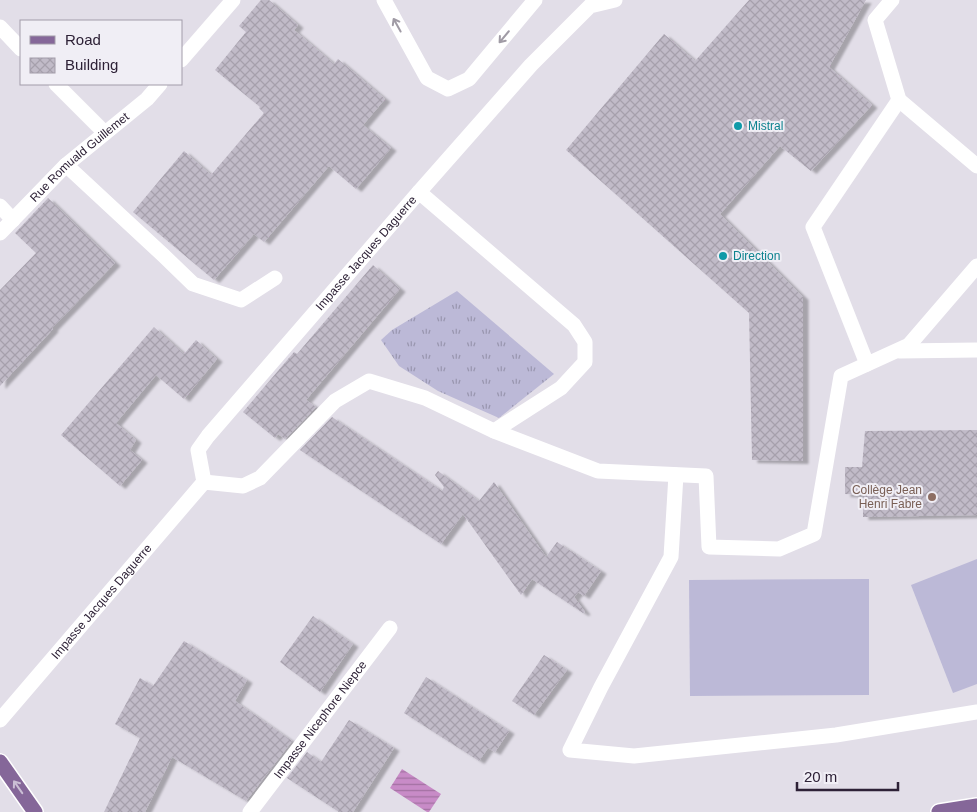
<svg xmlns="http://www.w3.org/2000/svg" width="977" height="812" font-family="Arial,sans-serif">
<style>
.grass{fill:url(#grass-tufts)}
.garden{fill:#bcb9d7}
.water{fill:url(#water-rules)}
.building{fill:url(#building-cross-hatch);filter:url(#shadow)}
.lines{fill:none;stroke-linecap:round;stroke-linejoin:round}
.major-casing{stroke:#fff;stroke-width:18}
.minor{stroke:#fff;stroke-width:15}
.major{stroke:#856799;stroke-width:15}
.oneway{stroke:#a09ba5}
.oneway2{stroke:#cbbfd5}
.culture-dot{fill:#0f9aa8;stroke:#f0eef5;stroke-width:2}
.education-dot{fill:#8d6e63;stroke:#f0eef5;stroke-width:2}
.labels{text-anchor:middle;stroke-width:4;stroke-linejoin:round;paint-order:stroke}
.culture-label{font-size:12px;fill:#0d838f;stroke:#f0eef5;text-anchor:start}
.street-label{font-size:12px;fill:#2d2136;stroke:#f0eef5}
.education-label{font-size:12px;fill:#785e54;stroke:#f0eef5;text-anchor:end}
</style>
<defs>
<pattern id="grass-tufts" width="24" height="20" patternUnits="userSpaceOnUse" patternTransform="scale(1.25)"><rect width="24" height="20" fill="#bcb9d7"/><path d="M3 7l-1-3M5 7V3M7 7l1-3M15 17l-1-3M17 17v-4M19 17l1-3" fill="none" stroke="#9996af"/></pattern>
<pattern id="water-rules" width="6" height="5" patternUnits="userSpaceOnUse" patternTransform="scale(1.25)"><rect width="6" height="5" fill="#c88bc7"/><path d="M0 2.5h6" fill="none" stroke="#a371a2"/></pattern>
<pattern id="building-cross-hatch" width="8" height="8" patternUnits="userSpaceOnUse" patternTransform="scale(1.25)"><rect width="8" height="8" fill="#c1bbc8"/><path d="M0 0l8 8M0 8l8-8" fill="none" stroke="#a6a0ac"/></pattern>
<filter id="shadow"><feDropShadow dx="5.5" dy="3" stdDeviation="1" flood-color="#0004"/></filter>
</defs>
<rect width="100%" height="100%" fill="#e2dee8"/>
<path class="grass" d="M457 291 554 374 499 418 438 391 399 366 381 340 392 330Z"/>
<g class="garden">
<path d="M977 559V684L953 693 911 585Z"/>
<path d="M869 579V695L690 696 689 580Z"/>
</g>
<path class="water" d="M402 769 441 794 429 812H427L390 788Z"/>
<g class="building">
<path d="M261 0H269L298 25 294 30 334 64 338 59 385 99 363 125 391 148 356 189 329 166 264 242 254 234 214 280 133 212 184 151 211 175 264 113 259 108 260 107 215 70 246 32 239 26Z"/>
<path d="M749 0H866L829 67 872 105 811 171 780 146 720 214 803 297V461L752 460 749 313 566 150 664 34 695 61Z"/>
<path d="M48 198 115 263 52 328 53 329 0 386V290L36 253 15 233Z"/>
<path d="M373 265 400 289 306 400 316 407 285 439 278 434 275 438 243 412 294 352 297 354Z"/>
<path d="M154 327 184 354 196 340 217 359 184 399 156 375 116 423 136 440 130 450 142 460 120 486 61 435Z"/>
<path d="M332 417 442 491 444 487 435 475 438 471 479 501 494 482 546 557 557 542 601 571 584 596 578 592 574 597 585 612 583 613 532 579 521 595 463 514 441 544 300 450Z"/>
<path d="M977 430V515L863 517V495L845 494V467H862L865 431Z"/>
<path d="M313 616 353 644 320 692 280 662Z"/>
<path d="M184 641 247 680 235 701 292 741 246 801 172 757 145 812H104L140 738 115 724 140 678 153 686Z"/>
<path d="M544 655 567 670 534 715 512 701Z"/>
<path d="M426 677 509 731 495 752 488 748 479 761 404 713Z"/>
<path d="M349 720 394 748 353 812H339L287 778 307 752 321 762Z"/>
</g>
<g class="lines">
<defs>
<g id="major">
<path d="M0 762 35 812"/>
<path d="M939 812 977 806"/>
</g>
</defs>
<use href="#major" class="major-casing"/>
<g class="minor">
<path d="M384 0 427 78 448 89 469 79 535 0"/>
<path d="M892 0 875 20 899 100 977 166"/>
<path d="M0 27 21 49"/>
<path d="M181 60 233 0"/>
<path d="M56 84 105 133"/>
<path d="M66 165 163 255 193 284 241 300 275 278"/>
<path d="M419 192 531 65 590 6 615 0"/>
<path d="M0 206 13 220"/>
<path id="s1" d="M0 233 66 165 147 99 160 84"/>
<path d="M899 351 977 350"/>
<path d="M867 364 813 227 899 100"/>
<path d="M676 475 671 557 601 687 570 750 634 756 836 735 977 712"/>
<path d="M204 482 243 486 260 478 335 401 369 381 425 398 494 431 598 471 706 476 709 547 779 549 814 534 841 376 909 345 977 266"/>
<path id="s2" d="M0 720 204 482 198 450 208 436 419 192 574 325 585 342V362L561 388 494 431"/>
<path id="s3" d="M250 812 390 628"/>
</g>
<use href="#major" class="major"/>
</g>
<defs><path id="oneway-shaft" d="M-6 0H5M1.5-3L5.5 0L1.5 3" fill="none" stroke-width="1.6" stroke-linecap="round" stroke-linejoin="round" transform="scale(1.25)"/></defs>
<g class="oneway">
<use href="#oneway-shaft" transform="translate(397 25) rotate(-119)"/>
<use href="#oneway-shaft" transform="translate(504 37) rotate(130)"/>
</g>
<use class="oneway2" href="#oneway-shaft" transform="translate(18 787) rotate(-125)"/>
<g class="culture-dot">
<circle cx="738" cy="126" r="5"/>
<circle cx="723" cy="256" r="5"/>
</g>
<circle class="education-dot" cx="932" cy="497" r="5"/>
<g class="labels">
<g class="culture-label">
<text x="748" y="130">Mistral</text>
<text x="733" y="260">Direction</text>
</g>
<g class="street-label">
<text dy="4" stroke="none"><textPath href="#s1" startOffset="110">Rue Romuald Guillemet</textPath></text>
<text dy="4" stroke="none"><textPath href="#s2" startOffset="605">Impasse Jacques Daguerre</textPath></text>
<text dy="4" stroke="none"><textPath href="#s2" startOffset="156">Impasse Jacques Daguerre</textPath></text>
<text dy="4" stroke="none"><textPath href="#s3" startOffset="116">Impasse Nicephore Niepce</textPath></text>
</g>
<g class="education-label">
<text x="922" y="494">Collège Jean<tspan x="922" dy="14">Henri Fabre</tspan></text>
</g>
</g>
<rect x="20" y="20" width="162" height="65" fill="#f0eef5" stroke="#a29ca9"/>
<rect x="30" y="36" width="25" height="8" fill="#856799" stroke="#a29ca9"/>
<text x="65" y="45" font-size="15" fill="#2d2136">Road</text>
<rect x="30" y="58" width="25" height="15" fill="url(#building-cross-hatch)" stroke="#a29ca9"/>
<text x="65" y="70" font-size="15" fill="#2d2136">Building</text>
<path d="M797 782v8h101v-8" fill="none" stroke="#2d2136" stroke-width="2.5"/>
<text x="804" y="782" font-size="15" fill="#2d2136" stroke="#f0eef5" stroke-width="4" paint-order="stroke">20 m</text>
</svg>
